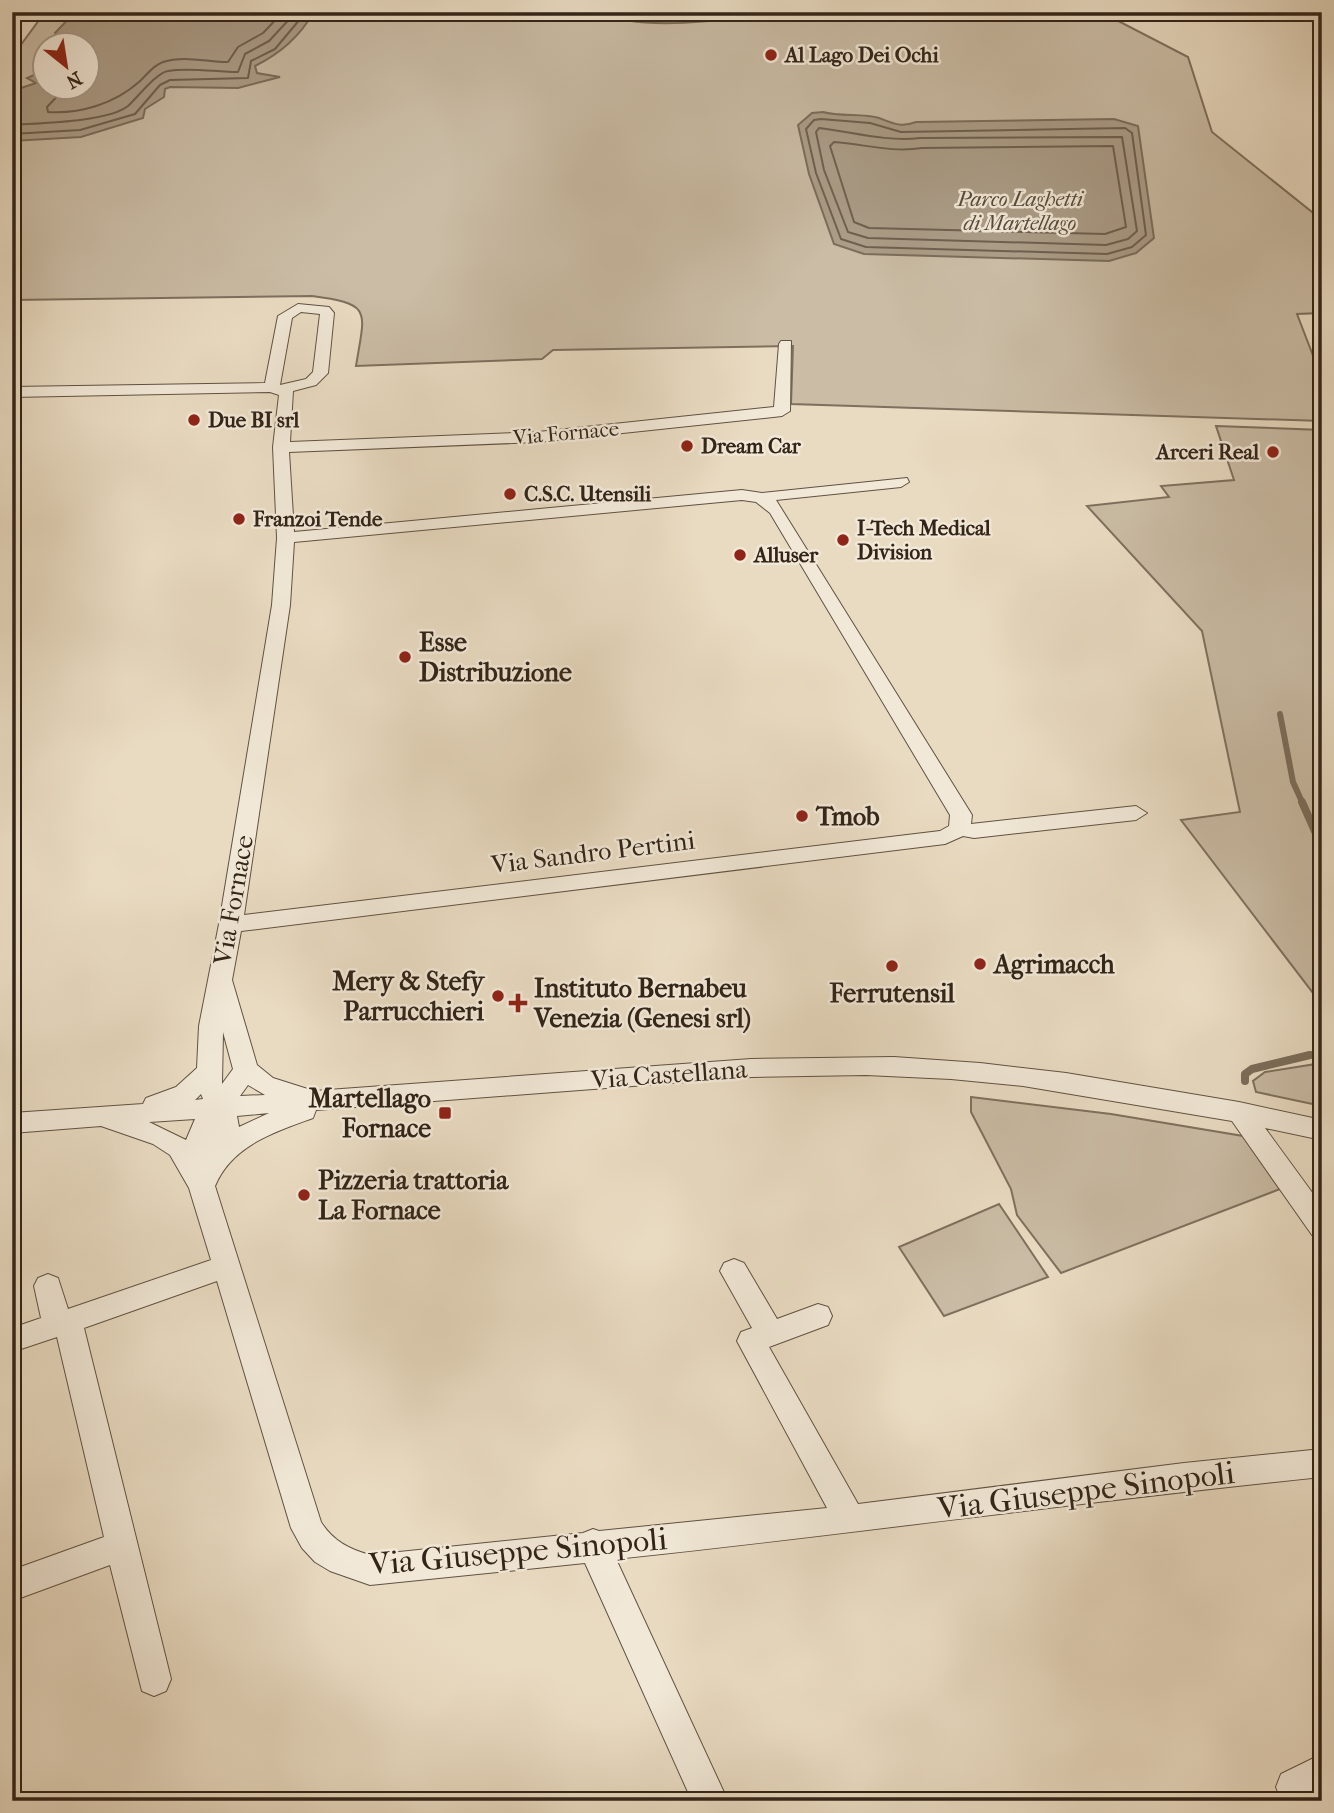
<svg xmlns="http://www.w3.org/2000/svg" width="1334" height="1813" font-family="'IM FELL French Canon',serif">
<style>
.green{fill:#cabca5;stroke:#7e705e;stroke-width:2;fill-rule:evenodd}
.water{fill:#ab9d88;stroke:#7b6d5b;stroke-width:2}
.lines{fill:none;stroke-linecap:round;stroke-linejoin:round}
.shore{stroke:#6e6050;stroke-width:2}
.stream-far1{stroke:#7b6d5b;stroke-width:6}
.stream{stroke:#7b6d5b;stroke-width:8}
.minor-casing{stroke:#605242;stroke-width:2}
.minor{fill:#f1e8d7;fill-rule:evenodd}
.poi-dot{fill:#8f2418;stroke:#f1e8d7;stroke-width:2.5}
.labels{text-anchor:middle;stroke-width:5;stroke-linejoin:round;paint-order:stroke}
.far-poi-label{font-size:21px;font-weight:bold;fill:#322418;stroke:#f1e8d7;text-anchor:start}
.far-park-label{font-size:21px;font-style:italic;fill:#584a3b;stroke:#f1e8d7}
.far-street-label{font-size:21px;fill:#322418;stroke:#f1e8d7}
.poi-label{font-size:26px;font-weight:bold;fill:#322418;stroke:#f1e8d7;text-anchor:start}
.street-label{font-size:26px;fill:#322418;stroke:#f1e8d7}
.near-street-label{font-size:32px;fill:#322418;stroke:#f1e8d7}
</style>
<rect width="100%" height="100%" fill="#e9dbc2"/>
<filter id="stains"><feTurbulence type="fractalNoise" baseFrequency=".00286" numOctaves="4"/><feColorMatrix values="0 0 0 0 .2 0 0 0 0 .09 0 0 0 0 .02 0 0 0 .5 -.17"/></filter>
<radialGradient id="worn" r=".72"><stop offset=".6" stop-color="#630" stop-opacity="0"/><stop offset="1" stop-color="#630" stop-opacity=".3"/></radialGradient>
<g class="green">
<path d="M45 12H1101L1188 57 1212 132 1322 220V313L1297 314 1322 379V421L791 404 793 346 553 350 542 359 356 366C365 310 373 304 312 296L12 300V57ZM46 46H88V88H46Z"/>
<path d="M1216 426 1322 430V1020L1319 1001 1181 820 1240 812 1202 631 1087 506 1169 497 1161 486 1234 480Z"/>
<path d="M1322 1063V1106L1256 1092 1253 1081 1265 1072Z"/>
<path d="M971 1097 1111 1114 1243 1136 1280 1189 1061 1273 1017 1215 1011 1189 971 1112Z"/>
<path d="M999 1204 1048 1277 944 1316 899 1247Z"/>
</g>
<g class="water">
<path d="M75 12H314C299 37 281 53 255 66L257 73 280 77 238 88 170 87 165 89 164 97 145 109 143 118 81 137 12 141V91L36 83 27 78 45 70 46 88H88V46L66 45 69 44 58 40 55 33Z"/>
<path d="M607 12H767C735 21 631 32 607 12Z"/>
<path d="M823 112C840 117 864 113 879 118 893 123 900 128 916 122L1114 119 1138 126 1154 238 1136 253 1109 261 864 254 834 244 809 174 798 125 812 113Z"/>
</g>
<g class="lines">
<g class="shore">
<path d="M620 12 639 15 731 12"/>
<path d="M65 88 47 107 48 112C80 114 114 104 139 82 147 75 152 66 163 62 184 55 207 62 228 62L238 47 263 33 283 12"/>
<path d="M821 119 870 123 901 132 1125 128 1132 133 1146 235 1132 247 1107 254 866 247 841 239 816 173 806 129 814 120Z"/>
<path d="M12 125C39 123 108 122 128 106 138 97 156 73 168 71 189 67 216 72 238 72L245 54 269 41 296 12"/>
<path d="M819 128C852 132 887 142 920 138L1122 137 1137 231 1128 239 1106 245 868 238 848 232 824 170 816 132Z"/>
<path d="M12 134 80 130 135 114 160 85 170 80 248 78 251 61 275 49 306 12"/>
<path d="M834 142C864 144 892 153 922 148L1113 146 1126 227 1105 234 869 228 854 222 830 146Z"/>
</g>
<path class="stream-far1" d="M1280 714 1293 782 1303 804"/>
<g class="stream">
<path d="M1302 802 1322 847"/>
<path d="M1245 1081V1074L1252 1069 1310 1055"/>
</g>
<defs>
<g id="minor">
<path d="M298 304 329 307 334 313 328 373 316 385 293 391 290 442 538 432 774 407 779 344 781 341H791L790 411 782 416 538 442 289 452 294 532 742 490 762 493 907 478 909 482 901 487 776 500 972 815 971 824 1136 806 1147 813 1136 820 974 838 963 836 945 844 241 931 232 980 257 1065 273 1078 314 1091 751 1059 894 1057 980 1063 1066 1073 1239 1102 1322 1120V1140L1265 1128 1322 1206V1238L1312 1235 1232 1121 1023 1086 951 1079 866 1075 751 1077 316 1110 313 1118C275 1132 232 1145 215 1186L321 1522C333 1541 349 1549 370 1555L583 1533 593 1529 599 1531 827 1508 737 1341 741 1332 752 1328 720 1271 724 1263 734 1259 744 1263 777 1319 818 1304 828 1307 832 1316 828 1325 769 1347 858 1504 1184 1463 1322 1449V1477C1086 1501 852 1534 616 1559L728 1801H692L585 1563 370 1585 330 1571 315 1562 302 1548 291 1528 217 1281 84 1328 171 1679 166 1691 154 1696 142 1691 110 1565 12 1601V1570L104 1537 57 1337 12 1352V1328L41 1318 34 1286 38 1278 48 1274 58 1278 68 1309 211 1260 189 1188 170 1155 153 1144 101 1126 12 1133V1113L143 1104 146 1098 176 1087 197 1068 199 1026 219 924 272 605 277 538 273 447 279 395 270 392 12 397V387L265 383 278 316ZM301 312 320 314 313 372 306 379 280 385 292 318ZM742 500 756 502 770 513 950 815 949 826 940 831 244 915 290 605 294 542ZM223 1032 233 1069 222 1084V1083ZM248 1085 265 1095 240 1096ZM201 1094 203 1099 195 1100ZM269 1113 239 1127 237 1116ZM195 1119 186 1140 149 1122Z"/>
<path d="M1322 1754V1791L1303 1801 1281 1800 1276 1787 1281 1774Z"/>
</g>
</defs>
<use href="#minor" class="minor-casing"/>
<use href="#minor" class="minor"/>
</g>
<g class="poi-dot">
<circle cx="771" cy="55" r="7"/>
<circle cx="194" cy="420" r="7"/>
<circle cx="687" cy="446" r="7"/>
<circle cx="1273" cy="452" r="7"/>
<circle cx="510" cy="494" r="7"/>
<circle cx="239" cy="519" r="7"/>
<circle cx="843" cy="540" r="7"/>
<circle cx="740" cy="555" r="7"/>
<circle cx="405" cy="657" r="7"/>
<circle cx="802" cy="816" r="7"/>
<circle cx="980" cy="964" r="7"/>
<circle cx="892" cy="966" r="7"/>
<circle cx="498" cy="996" r="7"/>
<path d="M514.5 992.5h7v7h7v7h-7v7h-7v-7h-7v-7h7z"/>
<rect x="438" y="1106" width="14" height="14" rx="3.5"/>
<circle cx="304" cy="1195" r="7"/>
</g>
<g class="labels">
<g class="far-poi-label">
<text x="785" y="62">Al Lago Dei Ochi</text>
<text x="208" y="427">Due BI srl</text>
<text x="701" y="453">Dream Car</text>
<text x="1259" y="459" text-anchor="end">Arceri Real</text>
<text x="524" y="501">C.S.C. Utensili</text>
<text x="253" y="526">Franzoi Tende</text>
<text x="857" y="535">I-Tech Medical<tspan x="857" dy="24">Division</tspan></text>
<text x="754" y="562">Alluser</text>
</g>
<g class="far-park-label">
<text x="1020" y="206">Parco Laghetti<tspan x="1020" dy="24">di Martellago</tspan></text>
</g>
<g class="far-street-label">
<text transform="translate(566 433) rotate(-5)" y="7">Via Fornace</text>
</g>
<g class="poi-label">
<text x="419" y="651">Esse<tspan x="419" dy="30">Distribuzione</tspan></text>
<text x="816" y="825">Tmob</text>
<text x="994" y="973">Agrimacch</text>
<text x="484" y="990" text-anchor="end">Mery &amp; Stefy<tspan x="484" dy="30">Parrucchieri</tspan></text>
<text x="534" y="997">Instituto Bernabeu<tspan x="534" dy="30">Venezia (Genesi srl)</tspan></text>
<text x="892" y="1002" text-anchor="middle">Ferrutensil</text>
<text x="431" y="1107" text-anchor="end">Martellago<tspan x="431" dy="30">Fornace</tspan></text>
<text x="318" y="1189">Pizzeria trattoria<tspan x="318" dy="30">La Fornace</tspan></text>
</g>
<g class="street-label">
<text transform="translate(593 852) rotate(-7)" y="9">Via Sandro Pertini</text>
<text transform="translate(233 900) rotate(-80)" y="9">Via Fornace</text>
<text transform="translate(669 1074) rotate(-4)" y="9">Via Castellana</text>
</g>
<g class="near-street-label">
<text transform="translate(1086 1490) rotate(-7)" y="11">Via Giuseppe Sinopoli</text>
<text transform="translate(518 1551) rotate(-5)" y="11">Via Giuseppe Sinopoli</text>
</g>
</g>
<rect width="1334" height="1813" fill="none" stroke="#e9dbc2" stroke-width="42"/>
<rect x="14" y="14" width="1306" height="1785" fill="none" stroke="#322418" stroke-width="3.5"/>
<rect x="21" y="21" width="1292" height="1771" fill="none" stroke="#322418" stroke-width="2"/>
<g transform="translate(66 66) rotate(150)"><circle r="33" fill="#f1e8d7" stroke="#a59a8b" stroke-width="2"/>
<path d="M0-5L12 26L0 18L-12 26Z" fill="#8f2418"/>
<text y="-10" font-size="19" font-weight="bold" text-anchor="middle" fill="#322418">N</text>
</g>
<rect width="100%" height="100%" filter="url(#stains)"/>
<rect width="100%" height="100%" fill="url(#worn)"/>
</svg>
